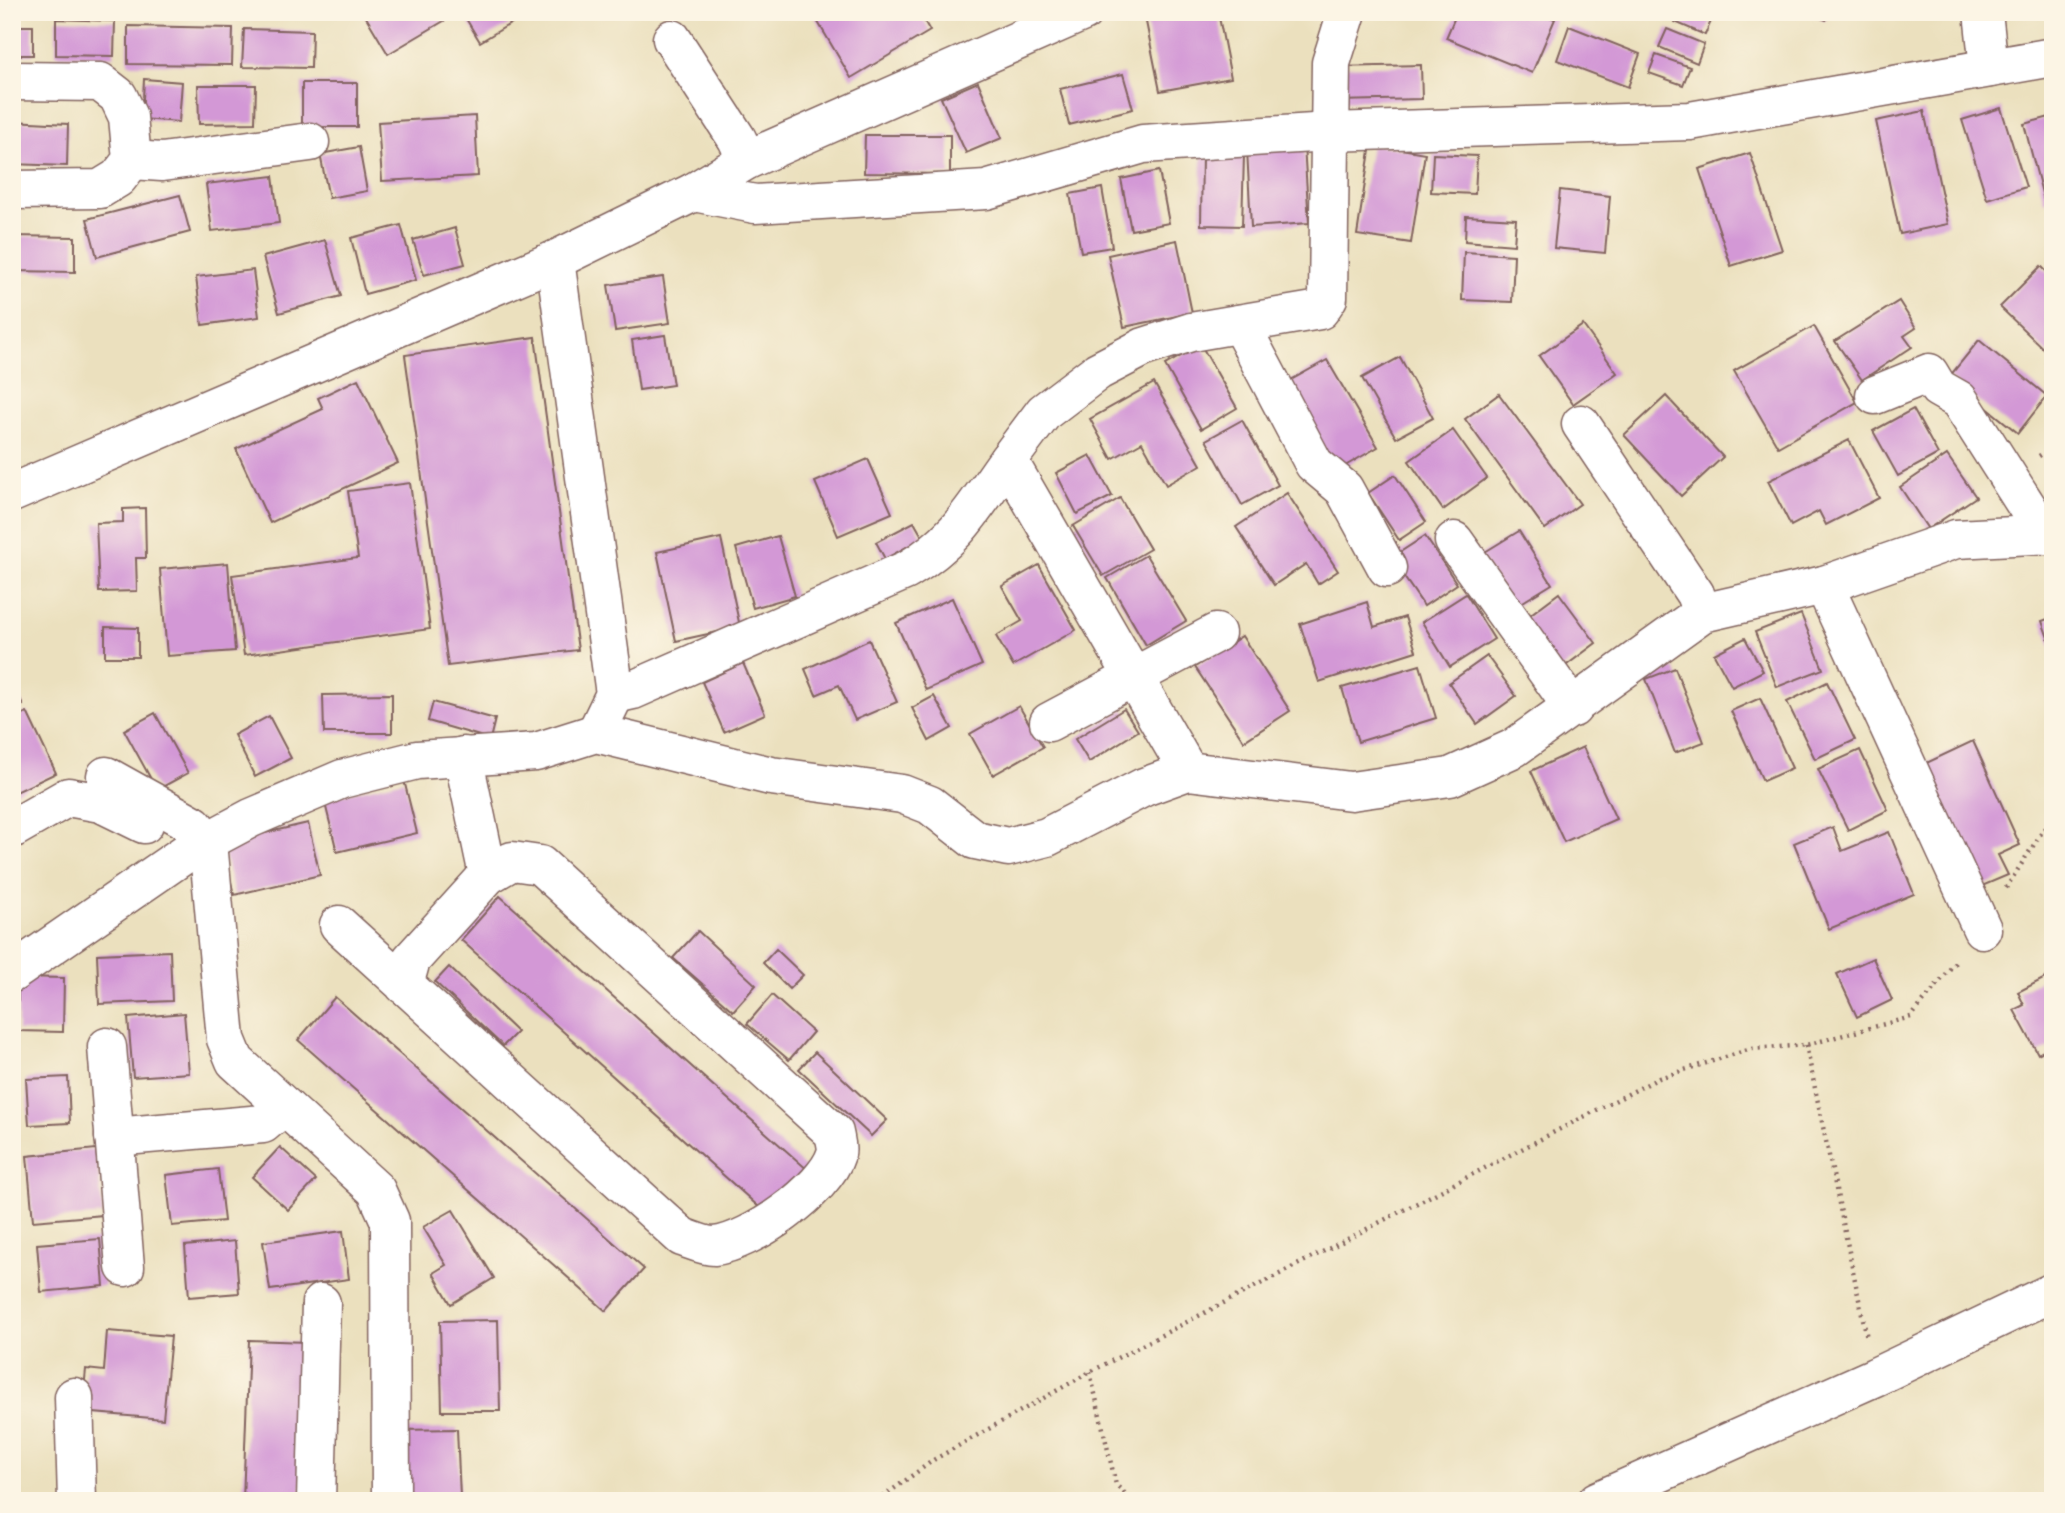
<svg xmlns="http://www.w3.org/2000/svg" width="2065" height="1513" font-family="Kalam,sans-serif">
<style>
.building{fill:#d398d6}
.lines{fill:none;stroke-linecap:round;stroke-linejoin:round}
.minor-casing{stroke:#82635e;stroke-width:41}
.path{stroke:#82635e;stroke-width:4.5;stroke-dasharray:2 5;stroke-linecap:butt}
.minor{stroke:#fff;stroke-width:38}
</style>
<rect width="100%" height="100%" fill="#fcf5e5"/>
<filter id="ink" filterUnits="userSpaceOnUse"><feTurbulence type="fractalNoise" baseFrequency=".0143" numOctaves="2"/><feDisplacementMap in="SourceGraphic" scale="14" xChannelSelector="R" yChannelSelector="G"/><feConvolveMatrix kernelMatrix="1 2 1 2 8 2 1 2 1" color-interpolation-filters="sRGB"/></filter>
<filter id="wash" filterUnits="userSpaceOnUse"><feTurbulence type="fractalNoise" baseFrequency=".00686" numOctaves="4" result="noise"/><feDisplacementMap in="SourceGraphic" scale="28" xChannelSelector="R" yChannelSelector="G"/><feGaussianBlur stdDeviation="1.57" result="paint"/><feColorMatrix in="noise" values="0 0 0 0 0 0 0 0 0 0 0 0 0 0 0 0 0 1.4 0 .05"/><feComposite in="paint" operator="in"/></filter>
<g filter="url(#wash)">
<rect width="100%" height="100%" fill="#ebe0be"/>
<g id="blocks">
<g class="building">
<path d="M363 12H459L388 54Z"/>
<path d="M462 12H530L480 42Z"/>
<path d="M812 12H919L930 31 851 78Z"/>
<path d="M1144 12H1218L1231 78 1160 91Z"/>
<path d="M1457 12H1538L1555 19 1532 73 1446 38Z"/>
<path d="M1679 12H1715L1705 35 1675 22Z"/>
<path d="M1805 12H1828L1826 20Z"/>
<path d="M56 19 115 21 114 56 56 55Z"/>
<rect x="12" y="26" width="21" height="29"/>
<path d="M128 26 233 28 232 65 128 64Z"/>
<path d="M1569 26 1640 54 1628 87 1557 60Z"/>
<path d="M244 29 312 31 311 68 242 67Z"/>
<path d="M1667 29 1704 44 1697 63 1659 47Z"/>
<path d="M1656 55 1690 67 1683 85 1649 73Z"/>
<path d="M1421 65 1422 99 1337 101 1336 67Z"/>
<path d="M1123 74 1133 109 1069 125 1060 89Z"/>
<path d="M144 79 182 82 179 122 142 119Z"/>
<path d="M978 82 1002 138 966 153 941 98Z"/>
<rect x="302" y="83" width="55" height="44"/>
<path d="M198 85H256L255 123 199 124Z"/>
<path d="M2001 108 2026 187 1987 199 1962 120Z"/>
<path d="M1924 111 1948 224 1900 234 1876 121Z"/>
<path d="M475 116 478 176 382 181 378 122Z"/>
<path d="M2053 116V198L2044 201 2024 124Z"/>
<path d="M12 121 68 124 67 166 12 164Z"/>
<path d="M865 135H950V174L864 173Z"/>
<path d="M1371 144 1425 153 1411 243 1357 235Z"/>
<path d="M1304 145 1309 223 1251 227 1247 149Z"/>
<path d="M359 147 367 191 329 198 320 154Z"/>
<path d="M1750 153 1782 250 1731 266 1699 169Z"/>
<path d="M1202 154 1244 155 1242 226 1201 225Z"/>
<path d="M1433 154 1477 156 1475 194 1431 192Z"/>
<path d="M1159 171 1169 223 1131 230 1121 179Z"/>
<path d="M273 176 279 223 212 231 206 184Z"/>
<path d="M1102 188 1112 247 1081 252 1070 194Z"/>
<path d="M1560 190 1610 196 1605 253 1554 248Z"/>
<path d="M180 195 190 232 97 257 87 219Z"/>
<path d="M1466 216 1516 219 1514 245 1465 241Z"/>
<path d="M401 225 416 280 365 294 351 238Z"/>
<path d="M455 228 465 264 424 275 413 240Z"/>
<path d="M12 236 75 237V272L12 271Z"/>
<path d="M325 240 341 296 279 313 263 257Z"/>
<path d="M1177 240 1192 313 1124 327 1108 255Z"/>
<path d="M1464 252 1514 255 1512 302 1462 300Z"/>
<path d="M2041 266 2053 278V358L2000 307Z"/>
<path d="M253 270 259 317 202 325 196 277Z"/>
<path d="M663 277 670 323 615 331 608 285Z"/>
<path d="M1899 301 1916 328 1904 336 1912 347 1862 380 1835 341Z"/>
<path d="M1583 325 1617 373 1573 404 1539 356Z"/>
<path d="M1814 326 1857 402 1778 447 1734 371Z"/>
<path d="M665 335 673 385 639 390 632 340Z"/>
<path d="M535 337 578 650 448 666 405 355Z"/>
<path d="M1979 340 2047 396 2018 433 1949 377Z"/>
<path d="M1201 345 1237 408 1201 429 1165 365Z"/>
<path d="M1400 357 1433 418 1396 438 1362 378Z"/>
<path d="M1327 360 1378 447 1333 473 1282 385Z"/>
<path d="M358 379 398 463 270 523 236 449 323 409 318 398Z"/>
<path d="M1154 383 1201 465 1166 485 1142 442 1112 459 1090 419Z"/>
<path d="M1499 394 1580 504 1545 529 1465 419Z"/>
<path d="M1666 396 1723 457 1681 496 1624 435Z"/>
<path d="M1913 409 1938 454 1898 476 1873 431Z"/>
<path d="M1242 420 1278 485 1242 505 1206 440Z"/>
<path d="M1453 430 1487 478 1443 510 1409 461Z"/>
<path d="M1849 440 1879 498 1826 525 1819 511 1791 526 1768 481Z"/>
<path d="M1090 455 1112 496 1077 514 1056 473Z"/>
<path d="M1947 455 1976 497 1928 529 1900 487Z"/>
<path d="M868 459 892 513 838 536 815 482Z"/>
<path d="M1395 475 1426 522 1399 540 1368 493Z"/>
<path d="M410 483 430 629 244 655 232 575 358 558 348 491Z"/>
<path d="M1287 493 1338 571 1318 584 1306 564 1274 585 1236 527Z"/>
<path d="M1120 498 1150 549 1103 576 1073 526Z"/>
<path d="M145 508 146 558H136L137 591 99 592 96 523 123 522V509Z"/>
<path d="M914 522 923 538 885 559 876 542Z"/>
<path d="M1519 531 1552 584 1513 608 1480 555Z"/>
<path d="M778 536 795 596 753 608 736 548Z"/>
<path d="M1425 536 1457 584 1424 606 1391 558Z"/>
<path d="M721 538 740 627 676 641 657 552Z"/>
<path d="M1146 555 1186 621 1146 645 1107 578Z"/>
<path d="M228 563 235 651 167 656 160 569Z"/>
<path d="M1039 565 1076 630 1013 666 996 636 1022 621 1002 586Z"/>
<path d="M1559 593 1596 643 1560 670 1523 620Z"/>
<path d="M1466 594 1494 639 1450 667 1422 622Z"/>
<path d="M952 598 982 665 926 690 896 623Z"/>
<path d="M1367 602 1374 627 1405 617 1416 651 1319 682 1300 624Z"/>
<path d="M1801 614 1823 669 1777 687 1755 632Z"/>
<path d="M2053 617V649H2052L2042 621Z"/>
<path d="M105 627 138 628V657H105Z"/>
<path d="M1242 636 1290 711 1244 741 1195 667Z"/>
<path d="M1745 638 1763 671 1732 687 1714 654Z"/>
<path d="M869 640 897 702 855 720 839 685 816 695 805 669Z"/>
<path d="M1487 656 1516 696 1477 724 1449 683Z"/>
<path d="M743 663 765 714 724 732 702 682Z"/>
<path d="M1420 665 1436 718 1358 742 1342 688Z"/>
<path d="M1675 668 1704 742 1675 753 1646 679Z"/>
<path d="M12 682 23 705 12 710Z"/>
<path d="M1827 682 1855 740 1815 759 1787 702Z"/>
<path d="M392 694V733H324L323 695Z"/>
<path d="M934 696 952 728 929 741 912 708Z"/>
<path d="M1760 698 1792 768 1763 781 1731 711Z"/>
<path d="M433 702 495 719 490 739 428 721Z"/>
<path d="M1019 706 1043 747 993 775 970 734Z"/>
<path d="M1124 709 1138 731 1089 762 1075 739Z"/>
<path d="M27 712 56 773 12 794V719Z"/>
<path d="M155 713 188 773 157 790 124 730Z"/>
<path d="M269 716 291 758 255 777 234 735Z"/>
<path d="M1973 741 2020 845 1998 855 2008 875 1975 889 1920 766Z"/>
<path d="M1583 747 1616 819 1564 842 1531 771Z"/>
<path d="M1860 750 1888 810 1848 830 1818 769Z"/>
<path d="M404 780 417 833 337 852 324 799Z"/>
<path d="M308 823 320 875 234 895 222 843Z"/>
<path d="M1833 827 1842 851 1889 832 1914 894 1829 929 1794 843Z"/>
<path d="M500 896 809 1171 769 1216 461 940Z"/>
<path d="M698 931 756 985 733 1011 673 958Z"/>
<path d="M776 949 803 975 789 989 763 963Z"/>
<path d="M170 951 172 1001 99 1004 97 954Z"/>
<path d="M1873 958 1892 1000 1857 1017 1837 974Z"/>
<path d="M449 967 517 1032 503 1046 435 982Z"/>
<path d="M2053 974V1046L2038 1054 2014 1010 2024 1005 2018 992Z"/>
<path d="M18 977 64 978 63 1032 18 1031Z"/>
<path d="M772 995 813 1032 789 1060 747 1024Z"/>
<path d="M335 997 644 1269 606 1311 298 1040Z"/>
<path d="M184 1013 189 1073 133 1077 128 1018Z"/>
<path d="M815 1052 887 1120 871 1136 799 1069Z"/>
<path d="M68 1077 70 1123 29 1125 26 1079Z"/>
<path d="M280 1147 316 1180 288 1210 252 1177Z"/>
<path d="M96 1149 103 1215 33 1221 27 1156Z"/>
<path d="M218 1169 224 1221 172 1226 166 1175Z"/>
<path d="M453 1210 494 1278 451 1304 433 1273 446 1265 423 1227Z"/>
<path d="M343 1231 349 1279 270 1290 263 1242Z"/>
<path d="M100 1239 104 1286 41 1292 37 1244Z"/>
<path d="M235 1241 239 1293 189 1297 185 1246Z"/>
<path d="M498 1320 500 1411H442L440 1321Z"/>
<path d="M107 1331 171 1336 163 1419 82 1412 86 1369 104 1371Z"/>
<path d="M249 1340 307 1342 301 1501H243Z"/>
<path d="M457 1429 460 1497 403 1498 401 1430Z"/>
</g>
</g>
</g>
<g filter="url(#ink)">
<use href="#blocks" fill-opacity="0" stroke="#82635e" stroke-width="2"/>
<g class="lines">
<defs>
<g id="minor">
<path d="M1983 12 1989 68"/>
<path d="M672 39 737 139 747 160"/>
<path d="M12 81 100 82 118 96 128 117 132 160 118 178 100 189 12 190"/>
<path d="M132 160 162 162 310 142"/>
<path d="M694 192 755 204 986 190 1143 144 1329 132 1690 121 2053 57"/>
<path d="M555 260 615 694 596 733"/>
<path d="M1240 324 1314 464 1344 489 1387 568"/>
<path d="M1875 395 1929 373 1938 388 1959 400 2045 535"/>
<path d="M1581 424 1695 594 1702 613"/>
<path d="M12 493 555 260 694 192 747 160 1083 12"/>
<path d="M1454 541 1573 708"/>
<path d="M1824 585 1982 929"/>
<path d="M615 694 633 690 907 570C959 539 974 507 1008 460"/>
<path d="M1049 722 1216 633"/>
<path d="M463 756 488 875"/>
<path d="M1188 771 1008 460 1044 412 1098 371 1144 347 1191 332 1320 310 1328 298 1331 63 1347 12"/>
<path d="M106 776 194 825 208 842 226 1039 235 1061 376 1190 390 1221 391 1501"/>
<path d="M12 829 68 797 101 803 144 824"/>
<path d="M339 925 682 1237C691 1240 704 1246 714 1246 750 1243 825 1190 836 1154 838 1148 835 1139 834 1133L540 865 512 861 488 875 411 960 404 985"/>
<path d="M12 973 189 851 251 818 342 779 417 760 536 752 596 733 771 776 902 794 930 805 975 840 1008 847 1047 837 1144 787 1188 771 1351 791 1450 777 1514 748 1702 613 1824 585 1956 539 2053 534"/>
<path d="M107 1047 125 1267"/>
<path d="M114 1137 263 1124 284 1106"/>
<path d="M74 1397 77 1501"/>
<path d="M316 1501 321 1303"/>
<path d="M1597 1501 1875 1377 2053 1292"/>
</g>
</defs>
<use href="#minor" class="minor-casing"/>
<g class="path">
<path d="M2039 456 2053 447"/>
<path d="M2006 888 2053 815"/>
<path d="M1806 1045 1867 1338"/>
<path d="M1090 1372 1116 1485 1133 1501"/>
<path d="M877 1501 935 1459 1090 1372 1659 1078 1751 1049 1806 1045 1911 1017 1958 959"/>
</g>
<use href="#minor" class="minor"/>
</g>
</g>
<rect width="2065" height="1513" fill="none" stroke="#fcf5e5" stroke-width="42"/>
</svg>
